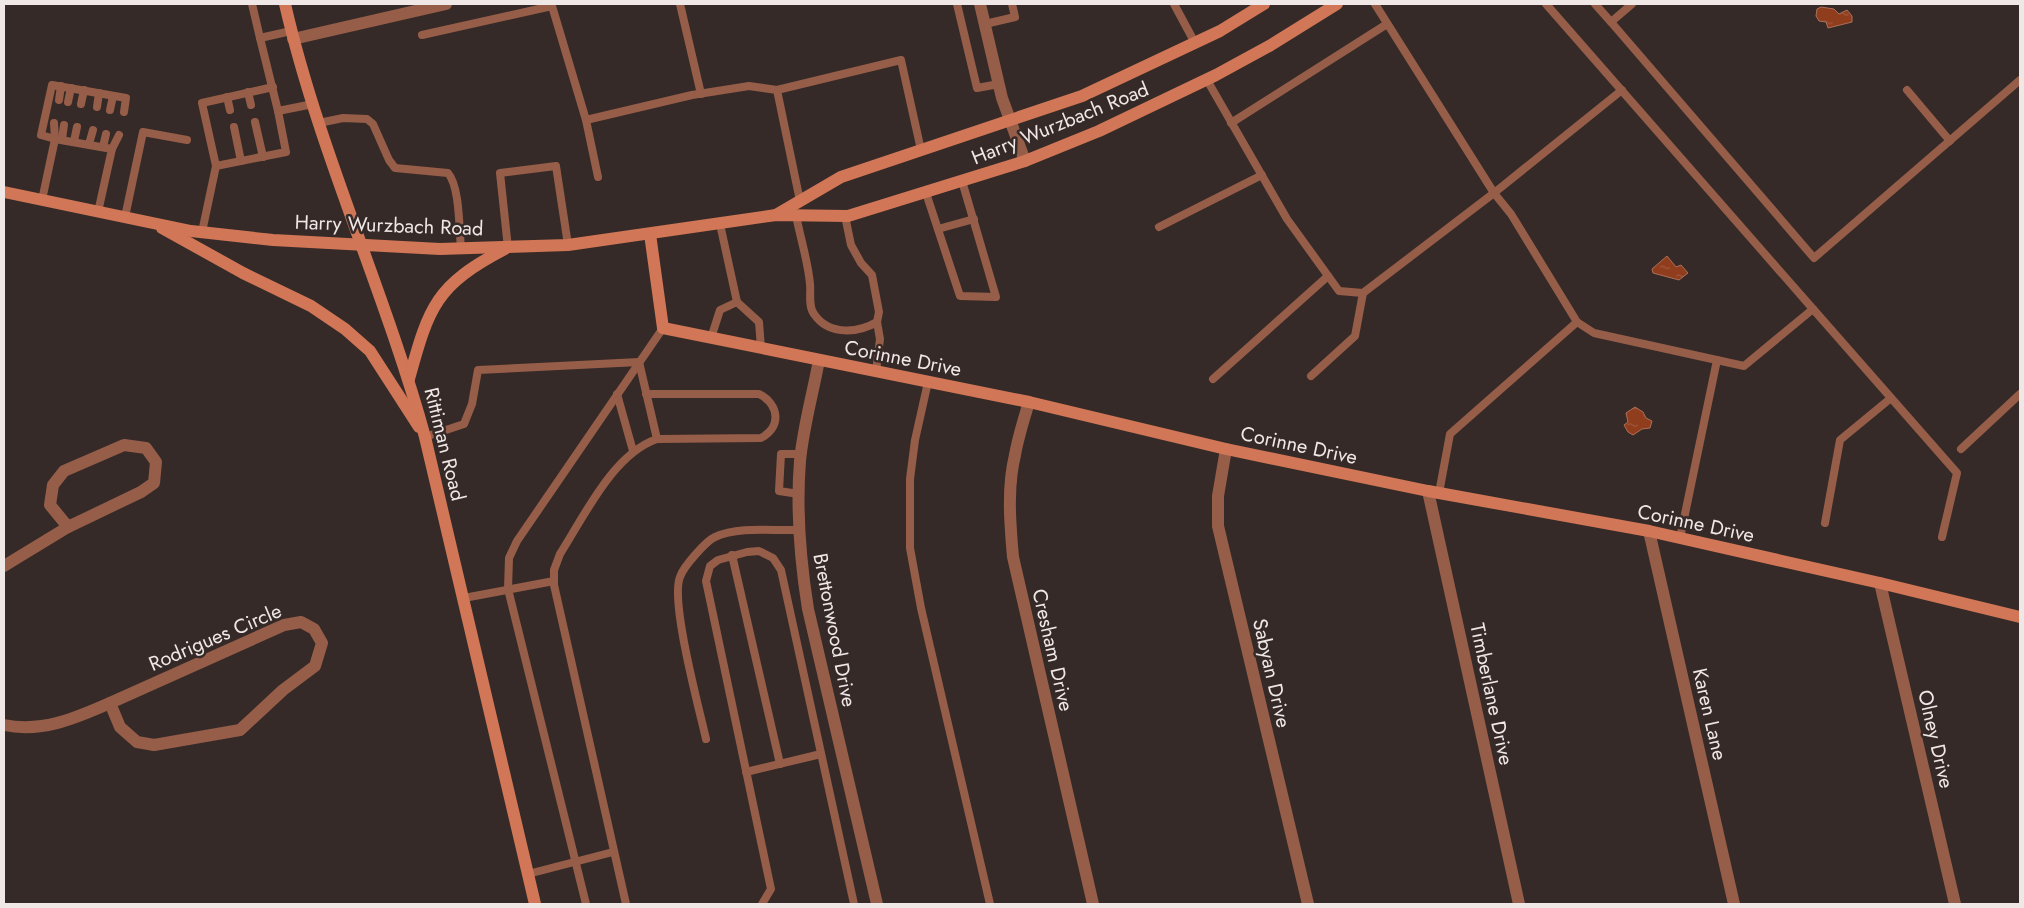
<svg xmlns="http://www.w3.org/2000/svg" width="2024" height="908" font-family="Jost,sans-serif">
<style>
.water{fill:url(#water-ripples);stroke:#ad7059}
.lines{fill:none;stroke-linecap:round;stroke-linejoin:round}
.lane{stroke:#965d49;stroke-width:8}
.street{stroke:#965d49;stroke-width:12}
.secondary{stroke:#d17656;stroke-width:12}
.labels{text-anchor:middle;stroke-width:5;stroke-linejoin:round;paint-order:stroke}
.street-label{font-size:20px;fill:#f0e8e6;stroke:#352a27}
</style>
<defs>
<pattern id="water-ripples" width="26" height="14" patternUnits="userSpaceOnUse" patternTransform="scale(1.25)"><rect width="26" height="14" fill="#903d1d"/><path d="M2 4q2-2 4 0t4 0M15 11q2-2 4 0t4 0" fill="none" stroke="#a0593e"/></pattern>
</defs>
<rect width="100%" height="100%" fill="#352a27"/>
<g class="water">
<path d="M1821 7 1834 9 1839 14 1847 10 1852 16V22L1828 28 1826 22 1819 21 1816 16 1817 9Z"/>
<path d="M1667 256 1676 267 1681 265 1688 273 1679 280 1653 273 1652 269Z"/>
<path d="M1635 407 1643 412 1646 418 1652 421 1650 428 1642 429 1633 435 1628 432 1624 425 1628 422 1626 413Z"/>
</g>
<g class="lines">
<g class="lane">
<path d="M252 4 260 38 291 31"/>
<path d="M680 4 701 94"/>
<path d="M957 4 977 88 999 84"/>
<path d="M1174 4 1195 43"/>
<path d="M1375 4 1494 193 1622 90"/>
<path d="M1546 4 1813 309"/>
<path d="M1595 4 1611 22"/>
<path d="M1632 4 1611 22 1814 258 2020 80"/>
<path d="M985 24 1015 17 1012 4"/>
<path d="M422 35 552 6 586 120 598 177"/>
<path d="M260 38 278 111"/>
<path d="M1207 80 1287 219 1339 291 1363 293"/>
<path d="M1907 90 1950 141"/>
<path d="M248 92 251 105"/>
<path d="M227 97 230 110"/>
<path d="M59 100 61 86"/>
<path d="M68 102 71 88"/>
<path d="M81 104 84 90"/>
<path d="M97 107 99 93"/>
<path d="M110 110 113 96"/>
<path d="M586 120 692 95 749 86 777 90"/>
<path d="M255 122 263 157"/>
<path d="M54 123 55 139 41 135 52 85 126 98 124 112"/>
<path d="M319 123 343 118 367 119 373 124 389 160 395 168 448 173C460 187 459 229 461 248"/>
<path d="M1231 123 1387 24"/>
<path d="M234 127 241 161"/>
<path d="M62 139 64 125"/>
<path d="M74 141 77 127"/>
<path d="M89 144 93 130"/>
<path d="M103 147 106 134"/>
<path d="M112 149 119 135"/>
<path d="M216 166 202 103 273 87"/>
<path d="M926 193 960 296 996 297 962 181"/>
<path d="M42 200 55 139 112 149 98 212"/>
<path d="M800 201 777 90 901 60 921 150"/>
<path d="M796 215C800 237 808 261 810 284 811 293 808 306 814 314 829 336 858 333 877 322L879 312 872 275 861 263 851 245 845 216"/>
<path d="M125 217 143 132 187 140"/>
<path d="M720 224 737 302"/>
<path d="M1159 227 1262 175"/>
<path d="M938 229 974 219"/>
<path d="M202 232 216 166 286 152 278 111 313 104"/>
<path d="M508 248 500 173 556 166 568 245"/>
<path d="M711 338 720 310 737 302 759 322 761 348"/>
<path d="M876 372 880 339 877 322"/>
<path d="M1311 376 1355 336 1363 293 1494 193 1511 214 1577 322"/>
<path d="M1213 379 1328 276"/>
<path d="M928 382 915 440 910 479V548L921 608 990 904"/>
<path d="M617 394 633 451"/>
<path d="M646 394H759C779 404 782 427 761 438L657 439"/>
<path d="M425 437 464 424 472 404 478 370 639 362 657 439C613 454 585 515 560 554L554 570V585L626 904"/>
<path d="M1961 449 2020 394"/>
<path d="M1439 493 1450 434 1577 322 1594 333 1744 366 1813 309 1957 473 1942 537"/>
<path d="M799 494 779 491 781 454H801"/>
<path d="M1825 523 1840 440 1891 398"/>
<path d="M1680 538 1717 360"/>
<path d="M732 555 780 764"/>
<path d="M464 598 554 581"/>
<path d="M706 739C699 708 670 601 680 577 683 567 706 541 715 537 739 526 773 531 799 530"/>
<path d="M746 772 821 754"/>
<path d="M528 874 613 852"/>
<path d="M586 904 508 589 509 558 517 541 663 328"/>
<path d="M762 904 771 889 706 581 710 566 718 560 747 552 759 551 773 558 781 570 854 904"/>
</g>
<g class="street">
<path d="M980 4 1002 98 1025 161"/>
<path d="M293 39 446 4"/>
<path d="M819 360C813 393 803 428 800 461 796 511 800 559 808 609L877 904"/>
<path d="M1029 402C1024 419 1018 437 1015 455 1007 488 1010 523 1013 557L1093 904"/>
<path d="M124 445 146 448 156 462 154 483 141 492 68 527 50 505 53 485 64 471Z"/>
<path d="M1226 449 1218 496V526L1308 904"/>
<path d="M1428 491 1519 904"/>
<path d="M1649 531 1734 904"/>
<path d="M4 566 68 527"/>
<path d="M1880 583 1955 904"/>
<path d="M301 622 314 629 322 643 315 666 283 690 240 730 154 745 137 742 120 727 110 703 284 625Z"/>
<path d="M4 725C42 733 76 718 110 703"/>
</g>
<g class="secondary">
<path d="M285 4C319 152 385 291 425 437L535 904"/>
<path d="M4 192 191 231 273 240 440 249 568 245 776 215 848 216 1025 161 1099 131 1216 75 1271 45 1337 4"/>
<path d="M776 215 841 177 1082 96 1220 31 1264 4"/>
<path d="M162 228 243 273 311 306 345 329 370 351 419 427"/>
<path d="M650 234 663 328 1029 402 1226 449 1428 491 1649 531 1880 583 2020 617"/>
<path d="M409 379C429 306 436 285 505 249"/>
</g>
</g>
<g class="labels">
<g class="street-label">
<text transform="translate(1060 123) rotate(-22)" y="7">Harry Wurzbach Road</text>
<text transform="translate(389 225) rotate(2)" y="7">Harry Wurzbach Road</text>
<text transform="translate(903 358) rotate(11)" y="7">Corinne Drive</text>
<text transform="translate(445 444) rotate(76)" y="7">Rittiman Road</text>
<text transform="translate(1299 445) rotate(12)" y="7">Corinne Drive</text>
<text transform="translate(1696 523) rotate(12)" y="7">Corinne Drive</text>
<text transform="translate(835 630) rotate(79)" y="7">Brettonwood Drive</text>
<text transform="translate(215 637) rotate(-23)" y="7">Rodrigues Circle</text>
<text transform="translate(1053 650) rotate(77)" y="7">Cresham Drive</text>
<text transform="translate(1272 673) rotate(77)" y="7">Sabyan Drive</text>
<text transform="translate(1492 694) rotate(78)" y="7">Timberlane Drive</text>
<text transform="translate(1710 714) rotate(77)" y="7">Karen Lane</text>
<text transform="translate(1936 739) rotate(77)" y="7">Olney Drive</text>
</g>
</g>
<rect width="2024" height="908" fill="none" stroke="#f0e8e6" stroke-width="10"/>
</svg>
